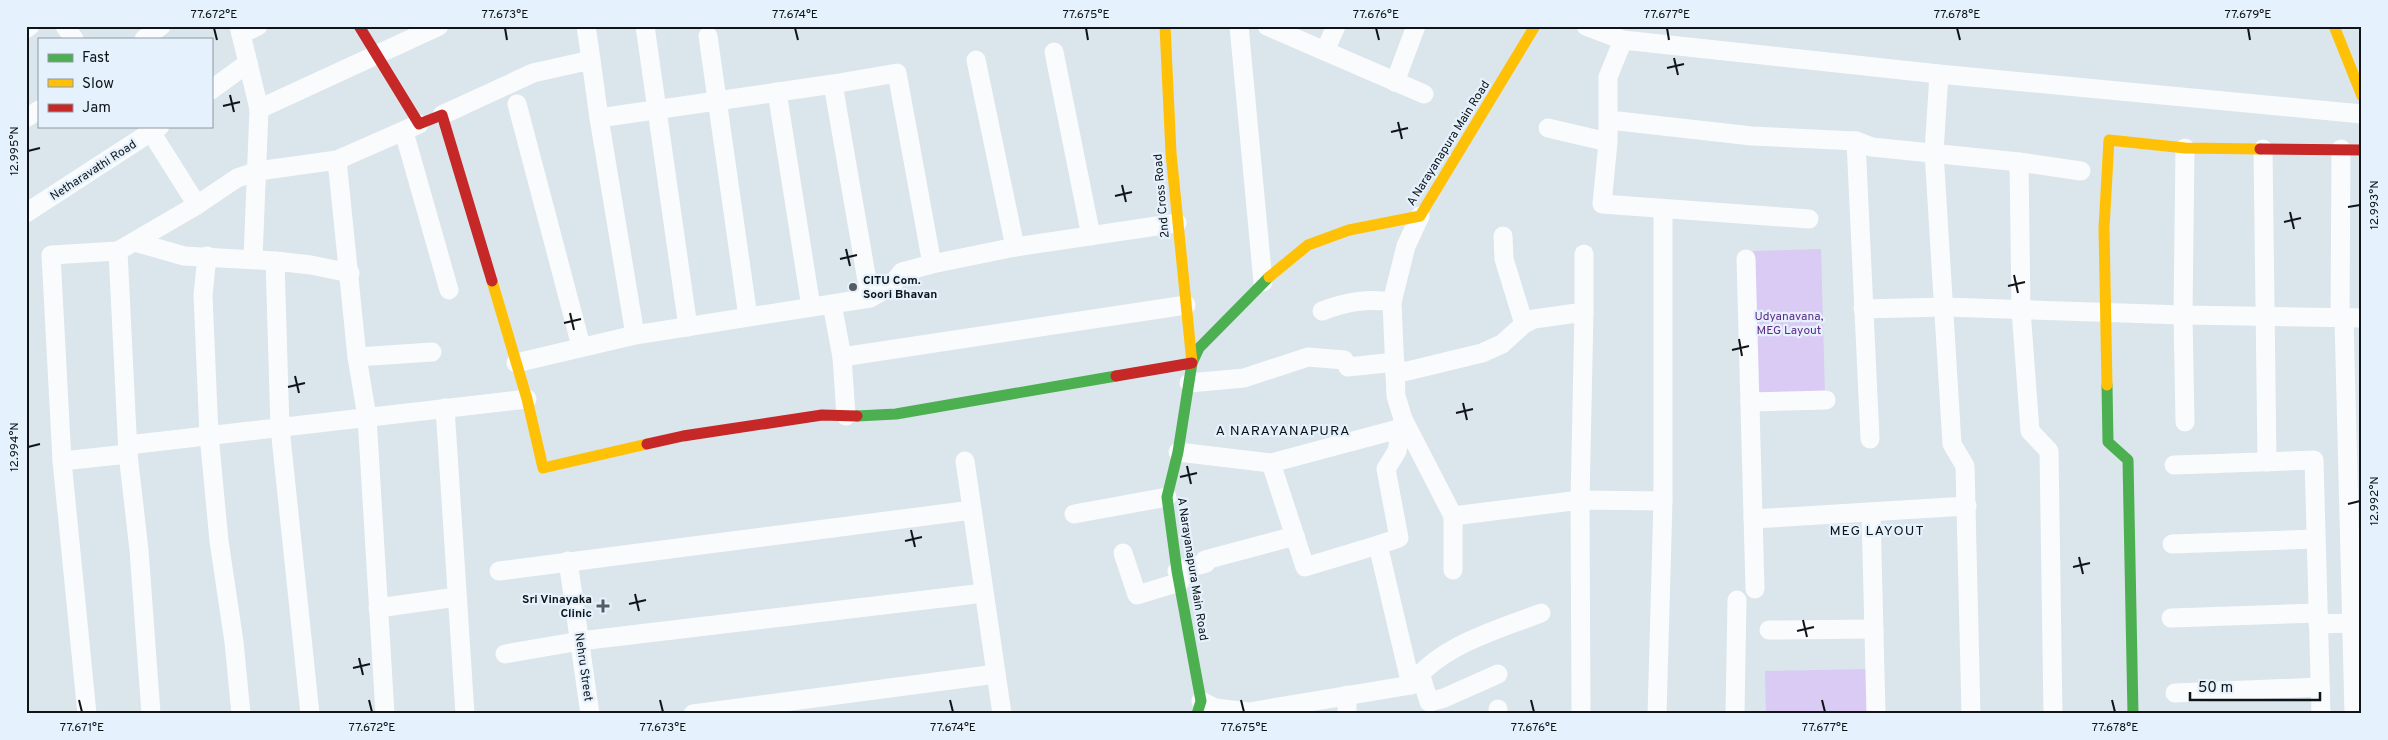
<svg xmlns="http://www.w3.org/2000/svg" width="2388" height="740" font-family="Overpass,sans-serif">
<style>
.green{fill:#dacbf4}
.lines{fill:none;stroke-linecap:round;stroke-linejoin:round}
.street{stroke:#fafbfc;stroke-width:19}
.fast{stroke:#4caf50;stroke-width:11}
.slow{stroke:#ffc107;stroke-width:11}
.jam{stroke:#c62828;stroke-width:11}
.ticks{fill:none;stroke:#0e1418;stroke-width:2}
.poi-dot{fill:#565d62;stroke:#e5f2fd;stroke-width:2}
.labels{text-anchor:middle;stroke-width:4.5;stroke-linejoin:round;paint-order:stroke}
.street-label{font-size:12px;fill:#0e1418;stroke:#e5f2fd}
.poi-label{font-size:12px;font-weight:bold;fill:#0e1418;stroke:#e5f2fd;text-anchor:start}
.park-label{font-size:12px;fill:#61288b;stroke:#e5f2fd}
.neighbourhood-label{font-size:14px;letter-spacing:1px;fill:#0e1418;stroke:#e5f2fd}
.neatline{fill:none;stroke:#0e1418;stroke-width:2}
.ticks-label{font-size:12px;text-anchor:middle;fill:#0e1418}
</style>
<rect width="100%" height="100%" fill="#dbe5ec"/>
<g class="green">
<path d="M1821 249 1825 395 1758 398 1753 251Z"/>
<path d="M1869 669V714H1766L1765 671Z"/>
</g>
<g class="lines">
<g class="street">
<path d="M65 26 74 39"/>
<path d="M586 26 591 60"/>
<path d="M645 26 688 327"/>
<path d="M1239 26 1263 282"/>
<path d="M1267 26 1424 94"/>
<path d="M1586 26 1623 40 1939 74 2362 114"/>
<path d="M26 29 30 26"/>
<path d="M241 34 258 26"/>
<path d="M708 36 748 317"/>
<path d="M144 39 161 26"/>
<path d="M1623 40 1608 77V142L1602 204 1809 219"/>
<path d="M1325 51 1336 26"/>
<path d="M1054 52 1091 236"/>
<path d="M976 60 1015 247"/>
<path d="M248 63 259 109 253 259"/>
<path d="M1939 74 1934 152 1952 444 1965 466 1971 714"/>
<path d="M1395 82 1416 26"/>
<path d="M833 84 870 298"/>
<path d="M211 90 248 63 239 26"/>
<path d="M777 92 811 307"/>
<path d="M517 104 581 346"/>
<path d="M259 109 439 26"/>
<path d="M442 115 533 73 591 60 599 118 833 84 897 73 932 264"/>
<path d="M26 118 39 110"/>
<path d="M599 118 635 335"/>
<path d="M1609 120 1752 136 1856 141 1872 147 2019 162 2081 171"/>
<path d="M1548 128 1608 142"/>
<path d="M151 132 197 205"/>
<path d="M404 132 449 290"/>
<path d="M1856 141 1870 439"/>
<path d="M2263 149 2267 462"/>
<path d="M337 160 357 357 367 417 385 714"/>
<path d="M2019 162 2021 310 2030 431 2049 451 2053 714"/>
<path d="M26 213 160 126"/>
<path d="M1420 216 1406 246 1392 302 1396 396 1403 419 1453 516 1580 500 1663 501"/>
<path d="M1503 236 1504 259 1524 324"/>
<path d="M135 242 184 256 275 261 311 265 350 273"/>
<path d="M118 251 51 255 62 461 128 454"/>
<path d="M207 256 203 295 209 435 219 541 234 642 241 714"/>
<path d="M1746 259 1755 589"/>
<path d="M275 261 280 428 310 714"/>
<path d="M832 304 842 357 1186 305"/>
<path d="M1863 309 1945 307 2183 315 2362 318"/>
<path d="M1322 311C1346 302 1367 298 1392 302"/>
<path d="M1584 312V254"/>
<path d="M2340 319 2341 149"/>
<path d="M2344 319 2354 714"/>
<path d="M357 357 432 352"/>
<path d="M842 357 846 416"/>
<path d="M516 363 635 335 870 298 890 287 902 272 932 264 1015 247 1177 223"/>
<path d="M1395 374 1482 353 1502 344 1524 324 1534 319 1584 312 1580 500 1581 714"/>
<path d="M1189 383 1244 378 1308 357 1344 360 1348 367 1395 362"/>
<path d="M1750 402 1826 400"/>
<path d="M445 408 465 714"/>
<path d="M2185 422 2183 315 2185 148"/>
<path d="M1402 428 1271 463 1305 567 1378 545 1411 685"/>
<path d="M128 445 527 399"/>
<path d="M1178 452 1271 463"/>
<path d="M62 461 87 714"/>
<path d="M965 461 1002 714"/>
<path d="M2174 465 2314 460 2321 714"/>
<path d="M1871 512 1876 714"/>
<path d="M1074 514 1167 497"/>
<path d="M1753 519 1967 506"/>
<path d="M2172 544 2316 539"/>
<path d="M1378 545 1399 538 1386 469 1397 451 1403 419"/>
<path d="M1123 553 1137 595 1180 582"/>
<path d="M568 561 590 714"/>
<path d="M1453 570V516"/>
<path d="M499 571 972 510"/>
<path d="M1177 571 1206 563 1205 560 1295 536"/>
<path d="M378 608 457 597"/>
<path d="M2171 618 2318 613"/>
<path d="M2318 624 2352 623"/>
<path d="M1769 630 1874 629"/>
<path d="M505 654 580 641 984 593"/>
<path d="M1420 673 1429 702 1444 698 1498 674"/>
<path d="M2175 693 2320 687"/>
<path d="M1347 695V714"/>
<path d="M1201 701 1215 708 1249 712 1411 685C1440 645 1497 630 1541 613"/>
<path d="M1498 709V714"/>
<path d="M151 714 139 550 128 454 118 251 197 205 237 178 258 171 337 160 419 124"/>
<path d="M693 714 996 674"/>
<path d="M1657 714 1663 501V210"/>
<path d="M1735 714 1737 600"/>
</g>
<g class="fast">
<path d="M2107 385 2108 442 2128 460 2133 714"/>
<path d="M857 416 896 414 1116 376"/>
<path d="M1197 714 1201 701 1177 571 1167 497 1178 452 1192 363 1199 348 1269 277"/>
</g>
<g class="slow">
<path d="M1165 26 1171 153 1192 363"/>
<path d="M2334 26 2362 96"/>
<path d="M1269 277 1308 245 1349 230 1420 216 1535 26"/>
<path d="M492 281 527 399 543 468 647 444"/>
<path d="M2107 385 2104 228 2109 140 2185 148 2260 149"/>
</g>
<g class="jam">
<path d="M359 26 419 124 442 115 492 281"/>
<path d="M2260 149 2362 150"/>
<path d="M1116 376 1192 363"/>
<path d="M647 444 683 436 822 415 857 416"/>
</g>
</g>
<path class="ticks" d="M214 28 217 40M505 28 507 40M795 28 798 40M1086 28 1088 40M1376 28 1379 40M1667 28 1669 40M1957 28 1960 40M2248 28 2250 40M1674 58 1678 75M1667 68 1684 64M230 95 234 112M223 106 240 102M1398 122 1402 139M1391 132 1408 128M28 151 40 148M1122 185 1126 202M1115 196 1132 192M2348 207 2360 205M2290 212 2294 229M2284 222 2301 218M846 249 850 266M840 259 857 255M2014 275 2018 293M2008 286 2025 282M570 313 574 330M564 323 581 319M1739 339 1742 356M1732 350 1749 346M295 376 299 393M288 387 305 383M1463 403 1467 420M1456 413 1473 409M28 447 40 444M1187 466 1191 484M1180 477 1197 473M2348 504 2360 501M911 530 915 547M905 541 922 537M2079 557 2083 574M2073 567 2090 563M635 594 639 611M629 604 646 600M1803 620 1807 637M1797 631 1814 627M359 658 363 675M353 668 370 664M79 700 82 712M369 700 372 712M660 700 663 712M950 700 953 712M1241 700 1244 712M1531 700 1534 712M1822 700 1825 712M2112 700 2115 712"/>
<g class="poi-dot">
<circle cx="853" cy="287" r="5"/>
<path d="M600.5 598.5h5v5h5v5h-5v5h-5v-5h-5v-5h5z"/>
</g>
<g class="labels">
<g class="street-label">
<text transform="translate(1448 143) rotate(-58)" y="4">A Narayanapura Main Road</text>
<text transform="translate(93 170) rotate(-33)" y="4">Netharavathi Road</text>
<text transform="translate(1161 196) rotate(-95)" y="4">2nd Cross Road</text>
<text transform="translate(1193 569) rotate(81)" y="4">A Narayanapura Main Road</text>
<text transform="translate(584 667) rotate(82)" y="4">Nehru Street</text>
</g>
<g class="poi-label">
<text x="863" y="284">CITU Com.<tspan x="863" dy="14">Soori Bhavan</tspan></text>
<text x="592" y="603" text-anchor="end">Sri Vinayaka<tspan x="592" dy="14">Clinic</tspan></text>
</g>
<g class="park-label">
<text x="1789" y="320">Udyanavana,<tspan x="1789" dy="14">MEG Layout</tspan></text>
</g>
<g class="neighbourhood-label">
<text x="1283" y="435">A NARAYANAPURA</text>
<text x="1877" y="535">MEG LAYOUT</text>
</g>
</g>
<rect width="2388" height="740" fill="none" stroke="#e5f2fd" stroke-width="55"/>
<rect x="38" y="38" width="175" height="90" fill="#e5f2fd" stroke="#8f99a1"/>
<rect x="48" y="54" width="25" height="8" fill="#4caf50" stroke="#8f99a1"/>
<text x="82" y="62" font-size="15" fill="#0e1418">Fast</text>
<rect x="48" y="79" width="25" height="8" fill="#ffc107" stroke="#8f99a1"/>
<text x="82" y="88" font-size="15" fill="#0e1418">Slow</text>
<rect x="48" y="104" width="25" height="8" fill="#c62828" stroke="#8f99a1"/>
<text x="82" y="112" font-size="15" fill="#0e1418">Jam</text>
<path d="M2190 692v8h130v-8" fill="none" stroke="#0e1418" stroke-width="2.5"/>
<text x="2198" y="692" font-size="15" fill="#0e1418" stroke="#e5f2fd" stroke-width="4" paint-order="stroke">50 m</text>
<rect x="28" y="28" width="2332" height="684" class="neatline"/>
<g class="ticks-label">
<text x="214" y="18">77.672°E</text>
<text x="505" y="18">77.673°E</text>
<text x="795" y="18">77.674°E</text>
<text x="1086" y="18">77.675°E</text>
<text x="1376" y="18">77.676°E</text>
<text x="1667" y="18">77.677°E</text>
<text x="1957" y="18">77.678°E</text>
<text x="2248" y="18">77.679°E</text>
<text transform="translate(14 151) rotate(-90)" y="4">12.995°N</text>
<text transform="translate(2374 205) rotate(-90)" y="4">12.993°N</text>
<text transform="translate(14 447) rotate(-90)" y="4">12.994°N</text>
<text transform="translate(2374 501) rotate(-90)" y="4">12.992°N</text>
<text x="82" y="731">77.671°E</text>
<text x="372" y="731">77.672°E</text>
<text x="663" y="731">77.673°E</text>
<text x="953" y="731">77.674°E</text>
<text x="1244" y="731">77.675°E</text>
<text x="1534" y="731">77.676°E</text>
<text x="1825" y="731">77.677°E</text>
<text x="2115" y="731">77.678°E</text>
</g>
</svg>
